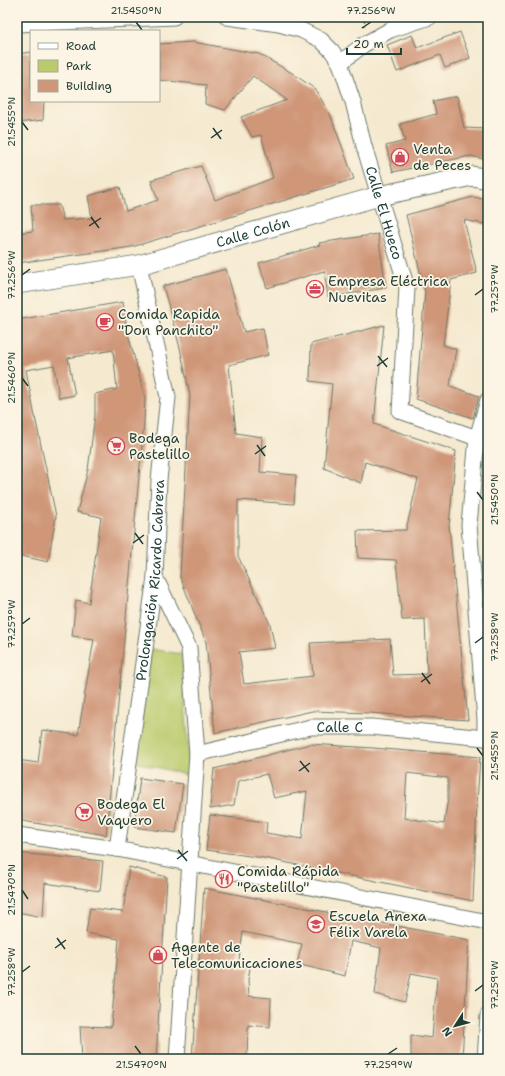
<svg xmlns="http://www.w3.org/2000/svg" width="505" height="1076" font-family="'Shantell Sans',sans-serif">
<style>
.green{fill:#baca6c;stroke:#6c8450}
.building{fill:#cf9678;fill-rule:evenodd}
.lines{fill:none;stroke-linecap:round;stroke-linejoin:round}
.minor-casing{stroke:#6a796a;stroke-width:17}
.tertiary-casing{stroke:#6a796a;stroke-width:21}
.path{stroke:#6a796a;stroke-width:2.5;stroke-dasharray:1 3;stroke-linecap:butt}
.minor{stroke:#fff;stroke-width:15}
.tertiary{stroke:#fff;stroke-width:19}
.ticks{fill:none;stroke:#1f3d34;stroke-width:1.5}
.labels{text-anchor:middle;stroke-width:3.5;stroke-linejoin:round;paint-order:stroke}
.poi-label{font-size:14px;fill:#1f3d34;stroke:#fcf5e5;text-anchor:start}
.street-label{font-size:14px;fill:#1f3d34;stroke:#fcf5e5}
.neatline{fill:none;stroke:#1f3d34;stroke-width:1.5}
.ticks-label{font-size:10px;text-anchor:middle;fill:#1f3d34}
</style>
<rect width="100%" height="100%" fill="#fcf5e5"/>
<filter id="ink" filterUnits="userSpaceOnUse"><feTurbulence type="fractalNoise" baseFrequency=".025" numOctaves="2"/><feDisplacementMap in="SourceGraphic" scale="8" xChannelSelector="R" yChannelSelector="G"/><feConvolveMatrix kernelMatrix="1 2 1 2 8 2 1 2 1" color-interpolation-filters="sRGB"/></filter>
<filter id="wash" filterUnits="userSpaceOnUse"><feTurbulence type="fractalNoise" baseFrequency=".012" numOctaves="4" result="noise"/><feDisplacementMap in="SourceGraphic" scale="16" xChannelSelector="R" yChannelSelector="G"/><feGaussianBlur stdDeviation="0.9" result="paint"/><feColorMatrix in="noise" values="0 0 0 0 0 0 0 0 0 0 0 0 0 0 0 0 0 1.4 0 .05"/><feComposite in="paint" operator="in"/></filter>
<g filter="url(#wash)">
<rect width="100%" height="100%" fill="#f5e9cf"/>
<path class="green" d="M151 649 181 654 189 753 187 775 135 762Z"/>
<g id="blocks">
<g class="building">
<path d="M460 32 470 58 445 68 440 55 397 72 387 45 412 35 417 48Z"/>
<path d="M193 42 259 54 292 73 315 89 330 114 354 179 132 247 17 263V233L33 231 31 205H59L63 220 92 218 88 196 120 187 126 211 158 200 151 180 201 166 215 200 273 178 261 135 252 137 241 117 287 100 253 76 225 110 205 104 206 85 159 80V44Z"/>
<path d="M31 52V101H44L43 120 18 123 17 54Z"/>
<path d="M457 96 464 128 488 129V160L470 156 393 172 386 146 405 141 400 124 436 114 433 101Z"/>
<path d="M473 197 488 200V225L464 220 477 273 451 280 443 345 456 349 450 386 479 396 473 418 416 399 425 292 406 215Z"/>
<path d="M378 234 386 288 328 297 324 271 267 288 259 263 320 245 319 243Z"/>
<path d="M226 269 244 332 263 328 268 355 229 365 236 433 262 437 260 472 296 475 294 504 238 500V556L270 624 275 648 239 652 244 684 313 676 310 643 390 639 393 675 427 674 425 619 402 620 396 560 358 558 357 531 406 530 418 479 365 462 361 483 324 468 332 384 310 381 311 344 384 325 374 424 456 451 449 526 468 720 369 713 312 711 215 733 206 642 180 577 190 395 180 348 163 286Z"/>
<path d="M123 302 127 330 145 397 144 422 106 835 17 820V760L38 763 42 730 78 735 94 639 72 636 76 600 89 603 101 517 77 512 88 470 95 415V394L117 389 113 350 68 358 75 395 59 398 54 365 26 370 35 417 56 516 48 562 17 555V320Z"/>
<path d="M310 744 373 748 480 757 477 803 473 901 264 858 206 850 210 815 267 822 266 833 302 839 307 791 274 798 267 774 238 781 234 805 210 809 211 797 214 769ZM407 773 448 778V798L444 824 404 818Z"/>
<path d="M140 778 183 784 176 833 134 827Z"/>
<path d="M17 853 103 861 100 891 45 883 43 917 17 912Z"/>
<path d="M129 867 167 877 156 1059H82L80 1026 111 1027 119 939 86 933 90 908 123 912Z"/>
<path d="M204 888 469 940 462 1059H411V1035L432 1038 437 978 411 973 405 1002 375 994 381 948 351 941 345 976 297 964 302 944 243 932 238 966 250 968 248 980 249 996 271 998 270 1027 248 1025 247 1059H192Z"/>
</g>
</g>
</g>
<g filter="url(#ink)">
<use href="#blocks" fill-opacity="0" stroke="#6a796a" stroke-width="1"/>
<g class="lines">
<defs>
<g id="minor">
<path id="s1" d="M227 17 279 24 301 30 321 40 332 51 340 63 353 102 364 146 407 288 400 411 477 438"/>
<path d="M17 24 174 17"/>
<path d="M340 63 363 45 390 30 430 17"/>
<path d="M488 400 477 438 469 525 485 720V738L488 739"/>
<path d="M155 577 189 648 197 754 177 1059"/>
<path id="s2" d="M197 754 311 727H372L485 738"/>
<path d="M17 835 117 849 488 922"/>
<path id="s3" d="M117 849 155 577 159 480 168 397 139 265"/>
<path d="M485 1059 488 1015"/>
</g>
<g id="tertiary">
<path id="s4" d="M17 284 139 265 379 196 472 176 488 179"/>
</g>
</defs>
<use href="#minor" class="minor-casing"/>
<use href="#tertiary" class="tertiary-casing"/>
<path class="path" d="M364 26V17"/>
<use href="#minor" class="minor"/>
<use href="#tertiary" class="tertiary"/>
</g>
</g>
<path class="ticks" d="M136 22 142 30M362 28 371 22M22 122 28 130M213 128 221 139M211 138 222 130M91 217 99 228M89 226 101 218M22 275 30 269M475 295 483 289M378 356 387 367M377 366 388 358M22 378 28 386M257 445 265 456M255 454 266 446M477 492 483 500M135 533 143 544M133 543 144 535M22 624 30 618M475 643 483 637M422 673 430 684M421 682 432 674M477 748 483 756M300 761 309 772M299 771 310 763M178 850 187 861M177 859 188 851M22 890 28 899M57 938 65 949M55 948 66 940M22 972 30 966M475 991 483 985M135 1046 141 1054M388 1054 397 1048"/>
<defs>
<symbol id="shop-ring" viewBox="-11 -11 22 22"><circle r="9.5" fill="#fcf5e5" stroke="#d1495b" stroke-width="1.5"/><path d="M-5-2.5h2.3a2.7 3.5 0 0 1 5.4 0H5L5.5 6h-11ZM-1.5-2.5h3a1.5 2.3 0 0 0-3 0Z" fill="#d1495b"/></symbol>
<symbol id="office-ring" viewBox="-11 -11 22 22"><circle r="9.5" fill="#fcf5e5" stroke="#d1495b" stroke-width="1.5"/><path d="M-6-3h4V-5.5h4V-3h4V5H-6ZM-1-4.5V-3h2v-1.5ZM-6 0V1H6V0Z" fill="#d1495b"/></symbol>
<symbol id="cafe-ring" viewBox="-11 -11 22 22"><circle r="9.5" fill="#fcf5e5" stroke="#d1495b" stroke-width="1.5"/><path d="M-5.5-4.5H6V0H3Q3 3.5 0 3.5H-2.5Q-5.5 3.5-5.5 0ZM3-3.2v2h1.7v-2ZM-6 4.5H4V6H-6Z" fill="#d1495b"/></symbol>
<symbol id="supermarket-ring" viewBox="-11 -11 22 22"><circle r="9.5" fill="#fcf5e5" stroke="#d1495b" stroke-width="1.5"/><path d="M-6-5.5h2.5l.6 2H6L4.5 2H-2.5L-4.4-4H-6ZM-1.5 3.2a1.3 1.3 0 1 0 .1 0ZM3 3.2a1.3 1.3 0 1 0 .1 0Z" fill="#d1495b"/></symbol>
<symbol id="restaurant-ring" viewBox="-11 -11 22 22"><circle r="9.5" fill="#fcf5e5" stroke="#d1495b" stroke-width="1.5"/><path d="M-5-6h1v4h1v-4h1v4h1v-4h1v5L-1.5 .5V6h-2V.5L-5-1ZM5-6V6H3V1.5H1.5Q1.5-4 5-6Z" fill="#d1495b"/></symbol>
<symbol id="school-ring" viewBox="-11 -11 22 22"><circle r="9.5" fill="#fcf5e5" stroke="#d1495b" stroke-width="1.5"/><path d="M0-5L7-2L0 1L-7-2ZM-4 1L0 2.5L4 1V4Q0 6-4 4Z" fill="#d1495b"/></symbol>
</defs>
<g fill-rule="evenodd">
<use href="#shop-ring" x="390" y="147" width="20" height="20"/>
<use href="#office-ring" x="305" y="279" width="20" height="20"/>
<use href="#cafe-ring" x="95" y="312" width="20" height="20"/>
<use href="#supermarket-ring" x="106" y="436" width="20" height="20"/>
<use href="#supermarket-ring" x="74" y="802" width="20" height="20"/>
<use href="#restaurant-ring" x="214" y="869" width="20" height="20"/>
<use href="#school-ring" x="306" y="914" width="20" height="20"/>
<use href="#shop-ring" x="148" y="945" width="20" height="20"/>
</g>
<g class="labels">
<g class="poi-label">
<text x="413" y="154">Venta<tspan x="413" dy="16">de Peces</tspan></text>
<text x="328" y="286">Empresa Eléctrica<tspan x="328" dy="16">Nuevitas</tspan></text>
<text x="118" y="319">Comida Rapida<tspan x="118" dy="16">"Don Panchito"</tspan></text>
<text x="129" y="443">Bodega<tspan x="129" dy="16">Pastelillo</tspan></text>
<text x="97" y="809">Bodega El<tspan x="97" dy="16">Vaquero</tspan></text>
<text x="237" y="876">Comida Rápida<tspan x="237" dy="16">"Pastelillo"</tspan></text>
<text x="329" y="921">Escuela Anexa<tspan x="329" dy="16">Félix Varela</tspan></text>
<text x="171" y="952">Agente de<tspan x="171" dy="16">Telecomunicaciones</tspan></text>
</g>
<g class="street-label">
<text dy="5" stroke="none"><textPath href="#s1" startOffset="284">Calle El Hueco</textPath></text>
<text dy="5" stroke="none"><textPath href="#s4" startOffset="242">Calle Colón</textPath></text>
<text dy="5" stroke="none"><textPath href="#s3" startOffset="271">Prolongación Ricardo Cabrera</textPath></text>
<text dy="5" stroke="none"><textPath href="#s2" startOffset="146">Calle C</textPath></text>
</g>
</g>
<rect width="505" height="1076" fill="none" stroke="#fcf5e5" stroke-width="44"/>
<rect x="30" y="30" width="130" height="72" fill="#fcf5e5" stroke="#a4ab9e"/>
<rect x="38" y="43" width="20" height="6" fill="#ffffff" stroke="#a4ab9e"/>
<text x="66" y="50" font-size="12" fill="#1f3d34">Road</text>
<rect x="38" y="60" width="20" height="12" fill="#baca6c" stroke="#a4ab9e"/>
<text x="66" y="70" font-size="12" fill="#1f3d34">Park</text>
<rect x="38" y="80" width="20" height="12" fill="#cf9678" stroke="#a4ab9e"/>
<text x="66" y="90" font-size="12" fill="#1f3d34">Building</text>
<g transform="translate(455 1026) rotate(234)" stroke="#fcf5e5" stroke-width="3" paint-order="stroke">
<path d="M0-3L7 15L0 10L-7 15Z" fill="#1f3d34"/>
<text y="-6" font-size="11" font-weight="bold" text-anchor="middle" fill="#1f3d34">N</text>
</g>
<path d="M347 48v6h54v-6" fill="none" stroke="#1f3d34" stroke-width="2"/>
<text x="353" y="48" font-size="12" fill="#1f3d34" stroke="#fcf5e5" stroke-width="3" paint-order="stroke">20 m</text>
<rect x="22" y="22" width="461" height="1032" class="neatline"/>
<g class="ticks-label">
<text x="136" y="14">21.5450°N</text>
<text x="371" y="14">77.256°W</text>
<text transform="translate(11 122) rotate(-90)" y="4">21.5455°N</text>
<text transform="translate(11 275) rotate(-90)" y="4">77.256°W</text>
<text transform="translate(494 289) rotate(-90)" y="4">77.257°W</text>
<text transform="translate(11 378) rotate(-90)" y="4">21.5460°N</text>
<text transform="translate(494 500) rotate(-90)" y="4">21.5450°N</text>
<text transform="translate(11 624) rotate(-90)" y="4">77.257°W</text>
<text transform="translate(494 637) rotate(-90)" y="4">77.258°W</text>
<text transform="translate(494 756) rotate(-90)" y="4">21.5455°N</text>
<text transform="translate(11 890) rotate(-90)" y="4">21.5470°N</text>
<text transform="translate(11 972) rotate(-90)" y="4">77.258°W</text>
<text transform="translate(494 985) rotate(-90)" y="4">77.259°W</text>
<text x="141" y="1068">21.5470°N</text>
<text x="388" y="1068">77.259°W</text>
</g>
</svg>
